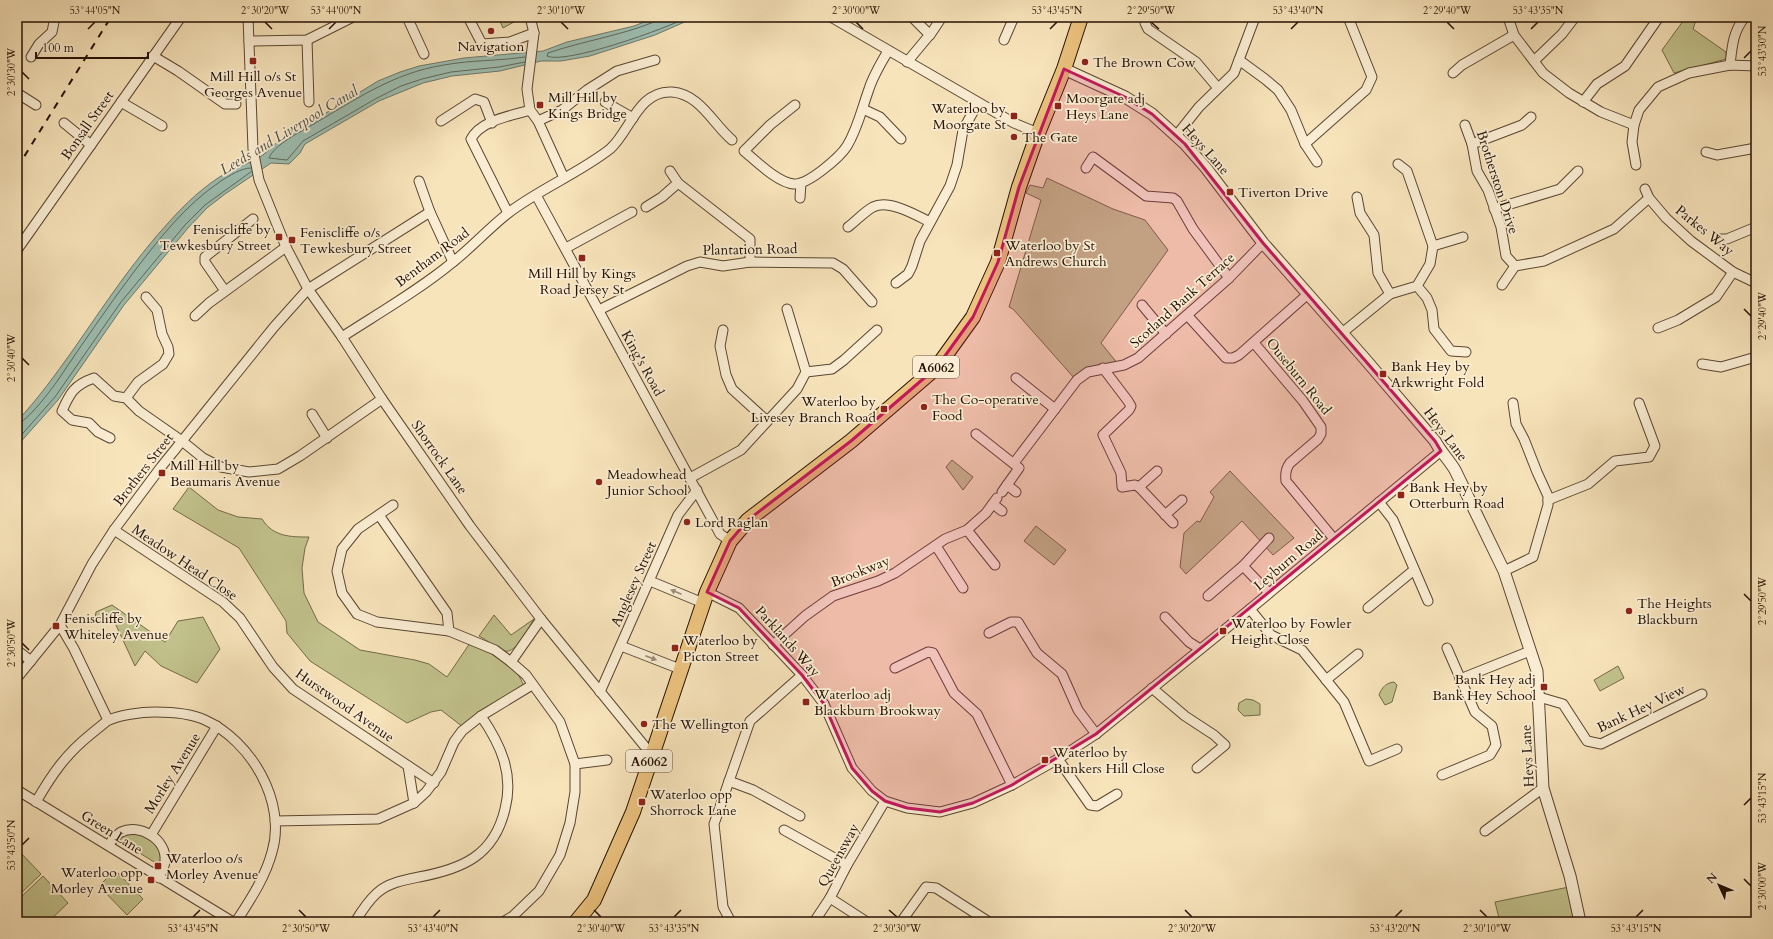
<svg xmlns="http://www.w3.org/2000/svg" width="1773" height="939" font-family="Cardo,serif">
<style>
.green{fill:#c2c28c;stroke:#736a48}
.water{fill:#9dbeb1;stroke:#6d796b}
.lines{fill:none;stroke-linecap:round;stroke-linejoin:round}
.shore{stroke:#60685a;stroke-width:1}
.minor-casing{stroke:#594631;stroke-width:11}
.tertiary-casing{stroke:#594631;stroke-width:13}
.primary-casing{stroke:#241103;stroke-width:16}
.minor{stroke:#faedd3;stroke-width:9}
.tertiary{stroke:#faedd3;stroke-width:11}
.primary{stroke:#ecc27e;stroke-width:14}
.rail{stroke:#241103;stroke-width:2;stroke-dasharray:7 7;stroke-linecap:butt}
.oneway{fill:#9a8a75}
.marked{fill:#c2185b;fill-opacity:0.2;stroke:#c2185b;stroke-width:3;stroke-linejoin:round}
.ticks{fill:none;stroke:#241103;stroke-width:1.5}
.poi-dot{fill:#8f2418;stroke:#faedd3;stroke-width:1.5}
.labels{text-anchor:middle;stroke-width:3.5;stroke-linejoin:round;paint-order:stroke}
.shield{fill:#faedd3;stroke:#645341;stroke-width:1}
.shield-label{font-size:13px;font-weight:bold;fill:#241103}
.poi-label{font-size:14px;fill:#241103;stroke:#faedd3;text-anchor:start}
.street-label{font-size:14px;fill:#241103;stroke:#faedd3}
.water-label{font-size:15px;font-style:italic;fill:#4e4e40;stroke:#faedd3}
.neatline{fill:none;stroke:#241103;stroke-width:1.5}
.ticks-label{font-size:10px;text-anchor:middle;fill:#241103}
</style>
<rect width="100%" height="100%" fill="#f8e4bb"/>
<filter id="stains"><feTurbulence type="fractalNoise" baseFrequency=".005" numOctaves="4"/><feColorMatrix values="0 0 0 0 .2 0 0 0 0 .09 0 0 0 0 .02 0 0 0 .5 -.17"/></filter>
<radialGradient id="worn" r=".72"><stop offset=".6" stop-color="#630" stop-opacity="0"/><stop offset="1" stop-color="#630" stop-opacity=".3"/></radialGradient>
<g class="green">
<path d="M498 17H521V18L503 28Z"/>
<path d="M1686 17H1697L1693 29 1726 52V59L1674 73 1662 50Z"/>
<path d="M1047 178 1113 209 1145 220 1168 250 1101 343 1118 364 1075 379 1013 309 1009 307 1041 200 1026 193 1030 185 1043 188Z"/>
<path d="M952 460 973 477 963 490 946 467Z"/>
<path d="M1230 471 1294 538 1273 555 1242 521 1186 574 1180 567 1184 533 1197 521 1200 522 1214 497 1210 492Z"/>
<path d="M189 487 218 510 238 517 262 519C273 537 291 537 309 537L305 548 302 568 304 593 318 622 360 650 415 660 429 664 447 677 470 643C487 651 508 661 519 676 521 679 522 683 525 687L463 727 441 710 431 712 407 723 310 661 287 633 286 621 239 548 173 509Z"/>
<path d="M1036 526 1066 550 1054 565 1024 541Z"/>
<path d="M112 605 165 642 178 621 203 617 220 649 197 683 161 666 145 651 135 666 115 623 95 618 96 612Z"/>
<path d="M494 615 511 635 534 619C529 627 516 654 505 651 496 648 487 640 479 636Z"/>
<path d="M1618 666 1624 678 1600 691 1594 680Z"/>
<path d="M1394 682 1397 685 1392 702 1385 705 1379 695C1382 687 1386 683 1394 682Z"/>
<path d="M1246 699 1253 700 1260 704V715L1244 716 1238 710 1239 703Z"/>
<path d="M130 832C136 834 144 835 149 838 158 844 164 855 159 865L117 839Z"/>
<path d="M17 849 41 874 17 897Z"/>
<path d="M115 870 143 899 127 915 99 886Z"/>
<path d="M43 876 68 903 48 922H17V901Z"/>
<path d="M1569 887 1578 922H1500L1495 902Z"/>
</g>
<path class="water" d="M657 17H696L655 35 590 56 561 61H541L500 71 452 76 423 83 379 101 305 144 300 153 289 164 271 163 225 194 207 208 188 228 124 305 58 400 17 446V421C38 399 55 375 73 350 103 307 133 261 169 222 186 203 204 186 226 173 242 164 261 161 272 146L378 81 400 72 419 66 464 58 543 51 567 42 634 26Z"/>
<g class="lines">
<g class="shore">
<path d="M656 17 654 22C619 36 583 41 548 53L547 56C565 65 668 28 688 17"/>
<path d="M525 62 499 67 451 72 422 79 401 86 377 98 303 141 287 160 269 158C274 145 300 132 312 125 355 100 393 73 444 65 471 60 498 61 525 57"/>
<path d="M17 424C26 423 52 389 58 380 82 344 107 308 133 273 159 239 185 205 221 181 229 176 241 168 251 168"/>
<path d="M17 440 55 397 121 302 185 225 205 205 252 171"/>
</g>
<defs>
<g id="minor">
<path d="M248 17 253 149 259 180 286 247 308 289 342 337 382 399 470 526 541 619 651 754"/>
<path d="M407 17 424 54"/>
<path d="M468 17 482 44 510 42 534 33"/>
<path d="M530 17 534 33 527 89 530 110 538 121 564 178"/>
<path d="M831 17 1014 123 1038 133"/>
<path d="M912 17 930 35"/>
<path d="M1147 17 1145 23 1148 29 1196 62 1218 88"/>
<path d="M1508 17 1514 35 1543 73 1569 93 1601 112 1634 125"/>
<path d="M307 40 309 102"/>
<path d="M1004 40 1014 17"/>
<path d="M249 41 307 40 353 17"/>
<path d="M153 56 178 71 225 104H236"/>
<path d="M31 57 39 44 52 32 55 17"/>
<path d="M1239 60 1265 79 1278 90 1291 110 1305 144 1317 162"/>
<path d="M1534 61 1562 34 1575 17"/>
<path d="M907 62 932 32 942 17"/>
<path d="M1730 65C1732 47 1733 31 1745 17"/>
<path d="M1453 73 1462 65 1514 35"/>
<path d="M17 93 36 105"/>
<path d="M121 102 162 126"/>
<path d="M605 102 633 118"/>
<path d="M1583 102 1597 84 1625 66 1659 17"/>
<path d="M795 105 770 125 744 151C756 161 778 183 794 184 808 185 840 157 847 146 858 128 862 108 869 89 873 76 881 63 888 51"/>
<path d="M863 109 880 117 901 139"/>
<path d="M441 121 475 99 484 102 492 123"/>
<path d="M538 121 562 110 587 90 617 71 655 60"/>
<path d="M64 123 91 145"/>
<path d="M1465 125 1472 144 1477 171 1488 190 1501 227 1506 256 1515 266 1544 261 1614 229 1649 198"/>
<path d="M1176 136 1199 107 1234 73 1254 20 1257 17"/>
<path d="M1305 144 1366 90 1372 77 1348 17"/>
<path d="M1472 144 1522 125 1531 117"/>
<path d="M1706 152 1717 155 1756 148"/>
<path d="M1636 165 1632 142 1634 125 1639 110 1658 87 1689 73 1730 65 1756 66"/>
<path d="M1086 168 1093 157 1146 196 1173 198 1177 201 1193 229 1229 278"/>
<path d="M670 171 678 183 750 239V262"/>
<path d="M419 181 430 212 453 262"/>
<path d="M1645 189 1649 198 1666 218 1691 241 1733 272 1756 283"/>
<path d="M536 195 720 534 730 541"/>
<path d="M1357 197 1360 213 1374 235 1378 273 1390 294"/>
<path d="M800 198 801 183"/>
<path d="M646 207 662 197 678 183"/>
<path d="M1494 209 1560 189 1578 171"/>
<path d="M508 213 471 139C481 120 511 116 530 110"/>
<path d="M848 227C856 221 864 212 873 207 889 199 916 215 930 222"/>
<path d="M1718 239H1727L1756 227"/>
<path d="M1433 246 1463 237"/>
<path d="M566 248 632 212"/>
<path d="M17 250 181 17"/>
<path d="M896 283 908 274 912 266 920 241 950 186 957 165 963 130 978 103"/>
<path d="M1502 285 1515 266"/>
<path d="M1417 286 1427 298 1432 310 1434 329 1451 351 1466 352"/>
<path d="M225 291 205 262V257L253 219"/>
<path d="M1142 305 1166 334"/>
<path d="M599 310 687 266 700 262 723 266 750 262 833 263 843 269 872 302"/>
<path d="M195 316 209 303 286 247"/>
<path d="M1188 316 1226 358H1233L1239 355 1308 294"/>
<path d="M1658 328 1678 320 1716 297 1733 272"/>
<path d="M723 330 720 346 726 375 732 389 767 421"/>
<path d="M1342 333 1390 294 1417 286 1430 264 1433 246 1407 171 1398 164"/>
<path d="M342 337C379 313 419 290 453 262 472 247 488 229 507 214 539 189 578 174 610 149 630 132 638 90 672 92 700 94 713 124 732 140"/>
<path d="M1254 343 1303 401 1321 427V434L1318 439 1290 463C1286 468 1285 473 1286 481L1334 539"/>
<path d="M1702 364 1721 367 1756 357"/>
<path d="M1103 368 1128 401 1131 406 1129 410 1103 435 1121 473 1122 487 1135 485 1139 487 1157 471"/>
<path d="M806 372 832 369 844 360 877 330"/>
<path d="M1016 378 1055 409"/>
<path d="M126 398 138 382 163 364 169 354 168 347 162 334 157 310 146 297"/>
<path d="M312 414 327 438"/>
<path d="M976 434 1019 468 1002 492"/>
<path d="M110 438 98 432 89 423 72 420 62 411C70 393 74 385 94 378L114 396 126 398 139 411 182 441 203 458 221 467 249 472 278 469 300 456 382 399"/>
<path d="M1014 463 1077 380 1088 372 1124 365 1138 358 1229 278 1263 243"/>
<path d="M690 478 741 450 797 389 806 372 787 309"/>
<path d="M1007 485 1016 492"/>
<path d="M1139 487 1173 523"/>
<path d="M1548 500 1588 484 1615 461 1649 457 1655 446 1639 403"/>
<path d="M1379 502 1393 520 1428 601"/>
<path d="M993 504 1002 511"/>
<path d="M393 505 358 529 342 549 337 571 342 593 357 614 377 622 449 631 495 650 511 662 526 675 560 722 575 764V792L570 823 560 855 539 891 513 916 503 922"/>
<path d="M379 515 447 613 449 631"/>
<path d="M1165 515 1182 500"/>
<path d="M114 530 223 602 240 618 273 667 293 689 434 783"/>
<path d="M967 530 995 565"/>
<path d="M936 546 963 588"/>
<path d="M1243 566 1269 538"/>
<path d="M1504 571 1533 557 1548 505V496L1537 472 1524 439 1516 424 1513 403"/>
<path d="M650 581 703 603"/>
<path d="M707 592 739 608 802 675 824 704 852 768 872 791 885 801 907 808 940 812 973 803 1012 785 1058 759 1096 734 1250 609 1441 451"/>
<path d="M1208 596 1243 566 1269 593"/>
<path d="M1368 608 1414 570"/>
<path d="M1250 609 1271 635 1302 650 1344 702 1369 761 1397 749"/>
<path d="M1165 617 1189 642 1200 649"/>
<path d="M60 625 74 649 108 720"/>
<path d="M989 633 1011 622H1018L1037 653 1062 674 1078 710 1096 734"/>
<path d="M773 645 805 616 833 596 878 581 895 573 945 539 967 530 986 513 997 498"/>
<path d="M621 646 680 669"/>
<path d="M17 650 31 661"/>
<path d="M511 662 541 619"/>
<path d="M895 668 928 652 933 653 954 693 977 714 1012 785"/>
<path d="M17 678 60 625 92 564 114 530 161 467 274 327 308 289 430 212"/>
<path d="M1460 679 1530 651"/>
<path d="M1326 680 1358 654"/>
<path d="M1152 688 1185 716 1214 735 1225 745 1197 768"/>
<path d="M600 692 678 515 697 490"/>
<path d="M1539 697 1563 704 1587 741 1601 744 1702 694"/>
<path d="M1058 759 1090 805 1097 806 1117 794"/>
<path d="M575 764 607 760"/>
<path d="M408 766 414 803"/>
<path d="M1442 775 1490 755 1496 745 1492 726 1475 712 1447 648"/>
<path d="M729 781 753 790 800 816"/>
<path d="M17 790 233 922"/>
<path d="M36 802C52 774 66 754 91 734 96 730 102 725 107 721 118 715 142 712 155 712 171 712 190 713 205 720 251 741 287 802 272 852 265 878 250 900 236 922"/>
<path d="M275 821 378 819 414 803 426 792 441 772 454 742 462 731 481 716 532 685"/>
<path d="M784 830 847 865"/>
<path d="M1485 831 1543 788"/>
<path d="M151 835 217 726"/>
<path d="M108 845C112 841 116 835 121 832 139 823 167 839 165 861 165 866 161 873 159 878"/>
<path d="M830 898 867 922"/>
<path d="M355 922C361 912 368 901 377 893 388 883 404 880 419 877 462 869 494 856 505 809 514 774 501 745 481 716"/>
<path d="M731 922 723 907 714 824 750 721 802 675"/>
<path d="M814 922 830 898 847 865 885 801"/>
<path d="M901 922 926 887 936 888 989 922"/>
</g>
<path id="tertiary" d="M1064 69 1125 97 1152 114 1185 144 1206 168 1263 243 1365 359 1435 441C1440 451 1449 460 1455 470L1504 571 1537 671 1543 788 1570 876 1580 922"/>
<path id="primary" d="M576 922 594 900 633 812 707 592 730 541 748 520 851 441 937 367 973 317 998 262 1019 187 1038 133 1064 69 1081 17"/>
</defs>
<use href="#minor" class="minor-casing"/>
<use href="#tertiary" class="tertiary-casing"/>
<use href="#primary" class="primary-casing"/>
<use href="#minor" class="minor"/>
<use href="#tertiary" class="tertiary"/>
<use href="#primary" class="primary"/>
<path class="rail" d="M17 168 111 17"/>
</g>
<defs><path id="oneway-solid" d="M-6-.8H1V-3.2L6.5 0L1 3.2V.8H-6Z"/></defs>
<g class="oneway">
<use href="#oneway-solid" transform="translate(676 592) rotate(-157)"/>
<use href="#oneway-solid" transform="translate(651 658) rotate(21)"/>
</g>
<path class="marked" d="M1064 69 1125 97 1152 114 1185 144 1263 243 1435 441 1441 451 1096 734 1012 785 973 803 940 812 907 808 885 801 872 791 852 768 824 704 802 675 739 608 707 592 730 541 748 520 851 441 937 367 973 317 998 262 1019 187Z"/>
<path class="ticks" d="M265 22 272 29M561 22 568 29M856 22 863 29M1151 22 1159 29M1447 22 1454 29M88 29 95 22M329 29 336 22M1050 29 1057 22M1291 29 1298 22M1531 29 1538 22M1744 58 1751 51M22 72 29 79M1744 309 1751 316M22 358 29 365M1744 594 1751 601M22 643 29 650M1744 805 1751 798M22 845 29 838M1744 879 1751 886M299 910 306 917M594 910 601 917M889 910 897 917M1185 910 1192 917M1480 910 1487 917M193 917 200 910M433 917 440 910M674 917 681 910M1395 917 1402 910M1636 917 1643 910"/>
<g class="poi-dot">
<circle cx="491" cy="31" r="4"/>
<rect x="249" y="57" width="8" height="8" rx="2"/>
<circle cx="1085" cy="62" r="4"/>
<rect x="536" y="101" width="8" height="8" rx="2"/>
<rect x="1054" y="102" width="8" height="8" rx="2"/>
<rect x="1010" y="112" width="8" height="8" rx="2"/>
<circle cx="1014" cy="137" r="4"/>
<rect x="1226" y="188" width="8" height="8" rx="2"/>
<rect x="275" y="233" width="8" height="8" rx="2"/>
<rect x="288" y="236" width="8" height="8" rx="2"/>
<rect x="993" y="249" width="8" height="8" rx="2"/>
<rect x="578" y="254" width="8" height="8" rx="2"/>
<rect x="1379" y="370" width="8" height="8" rx="2"/>
<circle cx="924" cy="407" r="4"/>
<rect x="880" y="405" width="8" height="8" rx="2"/>
<rect x="158" y="469" width="8" height="8" rx="2"/>
<circle cx="599" cy="482" r="4"/>
<rect x="1397" y="491" width="8" height="8" rx="2"/>
<circle cx="687" cy="522" r="4"/>
<circle cx="1629" cy="611" r="4"/>
<rect x="52" y="622" width="8" height="8" rx="2"/>
<rect x="1219" y="627" width="8" height="8" rx="2"/>
<rect x="671" y="644" width="8" height="8" rx="2"/>
<rect x="1540" y="683" width="8" height="8" rx="2"/>
<rect x="802" y="698" width="8" height="8" rx="2"/>
<circle cx="644" cy="724" r="4"/>
<rect x="1041" y="756" width="8" height="8" rx="2"/>
<rect x="638" y="798" width="8" height="8" rx="2"/>
<rect x="154" y="862" width="8" height="8" rx="2"/>
<rect x="147" y="876" width="8" height="8" rx="2"/>
</g>
<g class="labels">
<g class="shield">
<rect x="913" y="356" width="46" height="22" rx="3"/>
<rect x="626" y="750" width="46" height="22" rx="3"/>
</g>
<g class="shield-label">
<text x="936" y="372">A6062</text>
<text x="649" y="766">A6062</text>
</g>
<g class="poi-label">
<text x="491" y="51" text-anchor="middle">Navigation</text>
<text x="1093" y="67">The Brown Cow</text>
<text x="253" y="81" text-anchor="middle">Mill Hill o/s St<tspan x="253" dy="16">Georges Avenue</tspan></text>
<text x="548" y="102">Mill Hill by<tspan x="548" dy="16">Kings Bridge</tspan></text>
<text x="1066" y="103">Moorgate adj<tspan x="1066" dy="16">Heys Lane</tspan></text>
<text x="1006" y="113" text-anchor="end">Waterloo by<tspan x="1006" dy="16">Moorgate St</tspan></text>
<text x="1022" y="142">The Gate</text>
<text x="1238" y="197">Tiverton Drive</text>
<text x="271" y="234" text-anchor="end">Feniscliffe by<tspan x="271" dy="16">Tewkesbury Street</tspan></text>
<text x="300" y="237">Feniscliffe o/s<tspan x="300" dy="16">Tewkesbury Street</tspan></text>
<text x="1005" y="250">Waterloo by St<tspan x="1005" dy="16">Andrews Church</tspan></text>
<text x="582" y="278" text-anchor="middle">Mill Hill by Kings<tspan x="582" dy="16">Road Jersey St</tspan></text>
<text x="1391" y="371">Bank Hey by<tspan x="1391" dy="16">Arkwright Fold</tspan></text>
<text x="932" y="404">The Co-operative<tspan x="932" dy="16">Food</tspan></text>
<text x="876" y="406" text-anchor="end">Waterloo by<tspan x="876" dy="16">Livesey Branch Road</tspan></text>
<text x="170" y="470">Mill Hill by<tspan x="170" dy="16">Beaumaris Avenue</tspan></text>
<text x="607" y="479">Meadowhead<tspan x="607" dy="16">Junior School</tspan></text>
<text x="1409" y="492">Bank Hey by<tspan x="1409" dy="16">Otterburn Road</tspan></text>
<text x="695" y="527">Lord Raglan</text>
<text x="1637" y="608">The Heights<tspan x="1637" dy="16">Blackburn</tspan></text>
<text x="64" y="623">Feniscliffe by<tspan x="64" dy="16">Whiteley Avenue</tspan></text>
<text x="1231" y="628">Waterloo by Fowler<tspan x="1231" dy="16">Height Close</tspan></text>
<text x="683" y="645">Waterloo by<tspan x="683" dy="16">Picton Street</tspan></text>
<text x="1536" y="684" text-anchor="end">Bank Hey adj<tspan x="1536" dy="16">Bank Hey School</tspan></text>
<text x="814" y="699">Waterloo adj<tspan x="814" dy="16">Blackburn Brookway</tspan></text>
<text x="652" y="729">The Wellington</text>
<text x="1053" y="757">Waterloo by<tspan x="1053" dy="16">Bunkers Hill Close</tspan></text>
<text x="650" y="799">Waterloo opp<tspan x="650" dy="16">Shorrock Lane</tspan></text>
<text x="166" y="863">Waterloo o/s<tspan x="166" dy="16">Morley Avenue</tspan></text>
<text x="143" y="877" text-anchor="end">Waterloo opp<tspan x="143" dy="16">Morley Avenue</tspan></text>
</g>
<g class="street-label">
<text transform="translate(87 125) rotate(-55)" y="5">Bonsall Street</text>
<text transform="translate(1206 149) rotate(48)" y="5">Heys Lane</text>
<text transform="translate(1498 182) rotate(72)" y="5">Brotherston Drive</text>
<text transform="translate(1705 230) rotate(39)" y="5">Parkes Way</text>
<text transform="translate(750 249) rotate(-1)" y="5">Plantation Road</text>
<text transform="translate(432 257) rotate(-37)" y="5">Bentham Road</text>
<text transform="translate(1182 300) rotate(-42)" y="5">Scotland Bank Terrace</text>
<text transform="translate(643 363) rotate(61)" y="5">King's Road</text>
<text transform="translate(1299 376) rotate(51)" y="5">Ouseburn Road</text>
<text transform="translate(1446 434) rotate(53)" y="5">Heys Lane</text>
<text transform="translate(440 457) rotate(55)" y="5">Shorrock Lane</text>
<text transform="translate(143 469) rotate(-52)" y="5">Brothers Street</text>
<text transform="translate(1288 560) rotate(-40)" y="5">Leyburn Road</text>
<text transform="translate(185 562) rotate(34)" y="5">Meadow Head Close</text>
<text transform="translate(860 571) rotate(-22)" y="5">Brookway</text>
<text transform="translate(633 584) rotate(-66)" y="5">Anglesey Street</text>
<text transform="translate(788 641) rotate(48)" y="5">Parklands Way</text>
<text transform="translate(345 705) rotate(35)" y="5">Hurstwood Avenue</text>
<text transform="translate(1641 708) rotate(-25)" y="5">Bank Hey View</text>
<text transform="translate(1527 756) rotate(-93)" y="5">Heys Lane</text>
<text transform="translate(172 773) rotate(-58)" y="5">Morley Avenue</text>
<text transform="translate(112 832) rotate(32)" y="5">Green Lane</text>
<text transform="translate(838 855) rotate(-61)" y="5">Queensway</text>
</g>
<g class="water-label">
<text transform="translate(289 130) rotate(-31)" y="5">Leeds and Liverpool Canal</text>
</g>
</g>
<rect width="1773" height="939" fill="none" stroke="#f8e4bb" stroke-width="44"/>
<g transform="translate(1719 885) rotate(314)" stroke="#faedd3" stroke-width="3" paint-order="stroke">
<path d="M0-3L7 15L0 10L-7 15Z" fill="#241103"/>
<text y="-6" font-size="11" font-weight="bold" text-anchor="middle" fill="#241103">N</text>
</g>
<path d="M36 52v6h112v-6" fill="none" stroke="#241103" stroke-width="2"/>
<text x="42" y="52" font-size="12" fill="#241103" stroke="#faedd3" stroke-width="3" paint-order="stroke">100 m</text>
<rect x="22" y="22" width="1729" height="895" class="neatline"/>
<g class="ticks-label">
<text x="95" y="14">53°44'05"N</text>
<text x="265" y="14">2°30'20"W</text>
<text x="336" y="14">53°44'00"N</text>
<text x="561" y="14">2°30'10"W</text>
<text x="856" y="14">2°30'00"W</text>
<text x="1057" y="14">53°43'45"N</text>
<text x="1151" y="14">2°29'50"W</text>
<text x="1298" y="14">53°43'40"N</text>
<text x="1447" y="14">2°29'40"W</text>
<text x="1538" y="14">53°43'35"N</text>
<text transform="translate(1762 51) rotate(-90)" y="4">53°43'30"N</text>
<text transform="translate(11 72) rotate(-90)" y="4">2°30'30"W</text>
<text transform="translate(1762 316) rotate(-90)" y="4">2°29'40"W</text>
<text transform="translate(11 358) rotate(-90)" y="4">2°30'40"W</text>
<text transform="translate(1762 601) rotate(-90)" y="4">2°29'50"W</text>
<text transform="translate(11 643) rotate(-90)" y="4">2°30'50"W</text>
<text transform="translate(1762 798) rotate(-90)" y="4">53°43'15"N</text>
<text transform="translate(11 845) rotate(-90)" y="4">53°43'50"N</text>
<text transform="translate(1762 886) rotate(-90)" y="4">2°30'00"W</text>
<text x="193" y="932">53°43'45"N</text>
<text x="306" y="932">2°30'50"W</text>
<text x="433" y="932">53°43'40"N</text>
<text x="601" y="932">2°30'40"W</text>
<text x="674" y="932">53°43'35"N</text>
<text x="897" y="932">2°30'30"W</text>
<text x="1192" y="932">2°30'20"W</text>
<text x="1395" y="932">53°43'20"N</text>
<text x="1487" y="932">2°30'10"W</text>
<text x="1636" y="932">53°43'15"N</text>
</g>
<rect width="100%" height="100%" filter="url(#stains)"/>
<rect width="100%" height="100%" fill="url(#worn)"/>
</svg>
